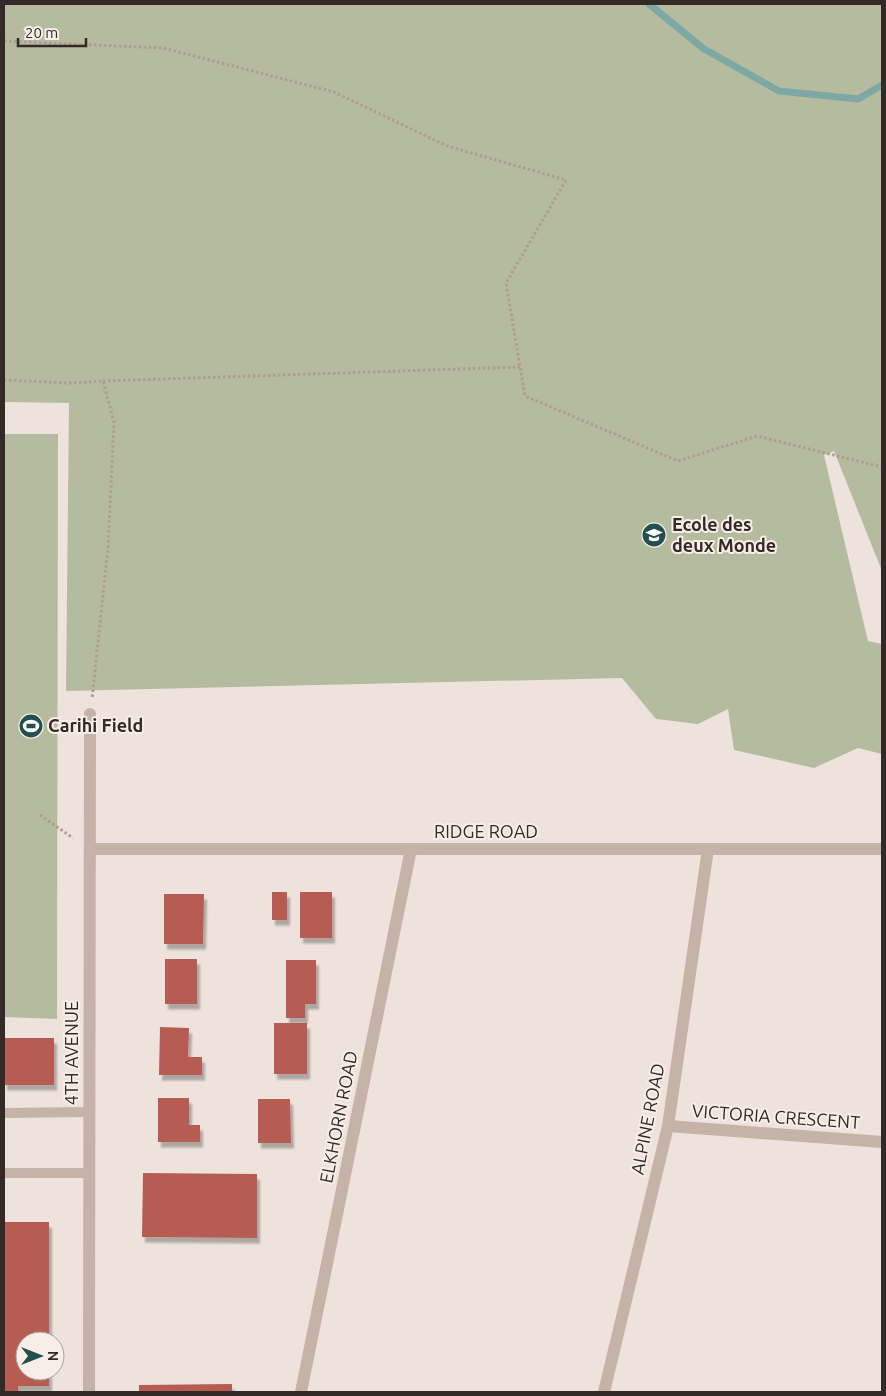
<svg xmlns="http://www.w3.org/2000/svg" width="886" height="1396" font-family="Ubuntu,sans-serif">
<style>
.green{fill:#b5bb9e}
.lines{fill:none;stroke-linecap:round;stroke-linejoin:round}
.stream{stroke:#7ea8a4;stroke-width:7}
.building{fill:#b65c52;filter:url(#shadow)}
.path{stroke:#b09c94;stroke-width:3;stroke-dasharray:2.5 2.5;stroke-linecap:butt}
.service{stroke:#c5b2a9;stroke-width:10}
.minor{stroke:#c5b2a9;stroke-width:12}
.labels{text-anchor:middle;stroke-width:4;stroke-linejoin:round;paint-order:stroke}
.poi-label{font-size:18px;font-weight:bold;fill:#332a28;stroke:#f7eee7;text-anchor:start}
.street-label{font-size:18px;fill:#332a28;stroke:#f7eee7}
</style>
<defs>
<filter id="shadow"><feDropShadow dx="3" dy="5.5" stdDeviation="1" flood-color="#0004"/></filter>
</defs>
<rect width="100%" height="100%" fill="#eee3dc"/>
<g class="green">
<path d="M4 4H882V571L834 451 824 455 868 641 882 644V754L858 748 814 768 734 750 728 709 698 724 656 719 622 678 66 691 69 403 4 402Z"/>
<path d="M4 434H58L57 1019 4 1017Z"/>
</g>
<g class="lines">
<path class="stream" d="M649 4 704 49 779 91 858 99 882 85"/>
</g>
<g class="building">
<rect x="272" y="892" width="15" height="28"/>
<rect x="300" y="892" width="32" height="46"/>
<path d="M164 894H204L203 944H164Z"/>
<rect x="165" y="959" width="32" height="45"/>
<path d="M286 960H316V1004H305V1018H286Z"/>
<rect x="274" y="1023" width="33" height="51"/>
<path d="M160 1027 189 1028 188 1057H202V1075H159Z"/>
<rect x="4" y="1038" width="50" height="47"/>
<path d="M158 1098H189V1125H200V1142H158Z"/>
<path d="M258 1099H290L291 1143H258Z"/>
<path d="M143 1173 257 1174V1238L142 1237Z"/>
<path d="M4 1222H49V1341H25V1371H49V1386H18V1392H4Z"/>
<path d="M232 1384V1392H139V1385Z"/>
</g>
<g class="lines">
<g class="path">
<path d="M4 41 163 48 334 92 447 146 566 180 506 283 525 396 678 461 757 436 882 467"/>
<path d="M4 380 70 383 103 381 114 422 108 548 92 699"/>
<path d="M103 381 520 367"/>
<path d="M40 815 73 838"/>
</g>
<g class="service">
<path d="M4 1113 89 1112"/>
<path d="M4 1173H89"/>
</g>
<g class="minor">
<path d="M90 849H882"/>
<path d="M668 1126 882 1142"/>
<path d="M89 1392 90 714"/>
<path d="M301 1392 411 849"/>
<path d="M604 1392 668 1126 708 849"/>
</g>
</g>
<defs>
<symbol id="school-disc" viewBox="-11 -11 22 22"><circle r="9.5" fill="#234f4c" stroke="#f7eee7"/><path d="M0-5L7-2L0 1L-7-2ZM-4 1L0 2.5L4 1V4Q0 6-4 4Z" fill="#fff"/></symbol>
<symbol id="stadium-disc" viewBox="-11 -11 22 22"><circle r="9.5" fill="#234f4c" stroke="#f7eee7"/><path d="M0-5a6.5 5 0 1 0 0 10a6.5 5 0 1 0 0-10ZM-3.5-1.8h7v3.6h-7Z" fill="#fff"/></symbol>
</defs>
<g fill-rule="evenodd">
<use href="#school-disc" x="640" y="521" width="28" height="28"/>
<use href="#stadium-disc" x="17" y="712" width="28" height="28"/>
</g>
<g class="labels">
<g class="poi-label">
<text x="672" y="531">Ecole des<tspan x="672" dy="21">deux Monde</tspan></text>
<text x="48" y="732">Carihi Field</text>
</g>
<g class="street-label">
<text x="486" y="838">RIDGE ROAD</text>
<text transform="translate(72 1053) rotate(-90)" y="6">4TH AVENUE</text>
<text transform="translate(339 1117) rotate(-79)" y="6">ELKHORN ROAD</text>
<text transform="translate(776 1117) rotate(4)" y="6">VICTORIA CRESCENT</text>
<text transform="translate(648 1119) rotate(-79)" y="6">ALPINE ROAD</text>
</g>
</g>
<rect width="886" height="1396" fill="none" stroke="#332a28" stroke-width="10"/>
<g transform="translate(40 1356) rotate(90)"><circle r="24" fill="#f7eee7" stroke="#a9a09b"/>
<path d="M0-4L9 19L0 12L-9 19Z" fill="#234f4c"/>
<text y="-8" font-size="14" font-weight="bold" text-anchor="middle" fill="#332a28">N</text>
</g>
<path d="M18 38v8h68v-8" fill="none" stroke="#332a28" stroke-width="2.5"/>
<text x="25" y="38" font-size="15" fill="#332a28" stroke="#f7eee7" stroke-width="4" paint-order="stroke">20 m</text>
</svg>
